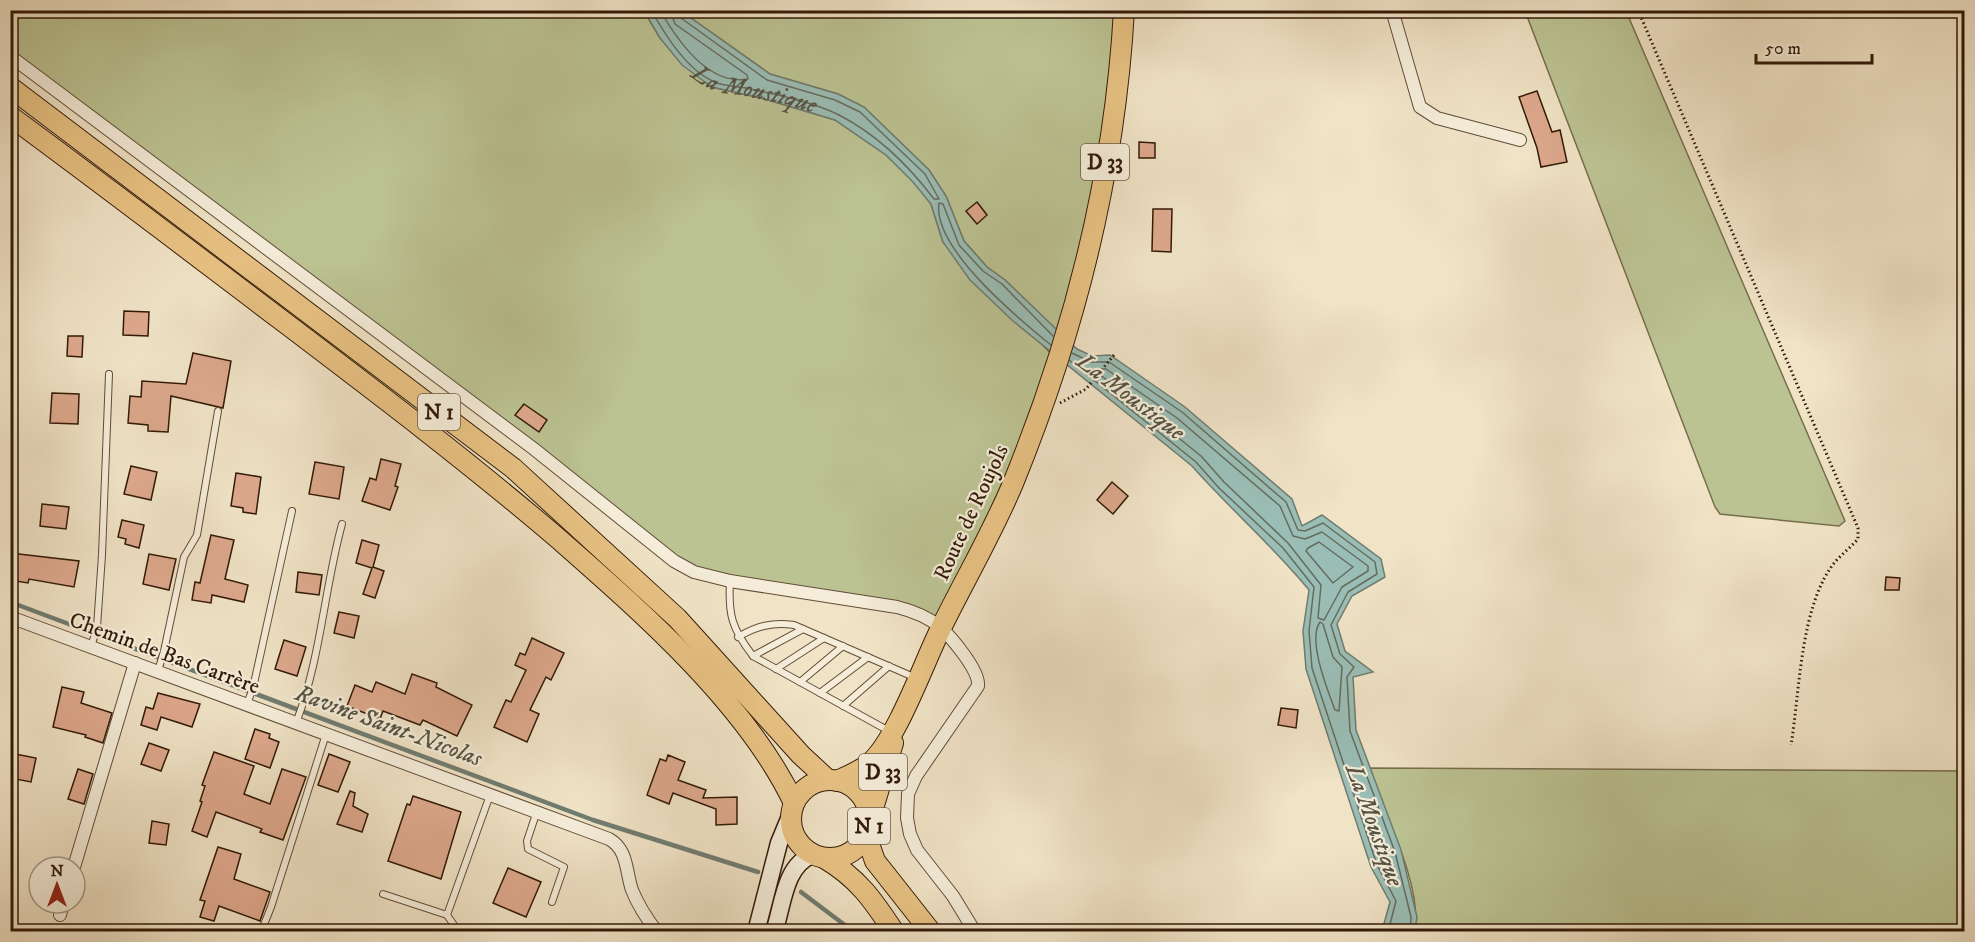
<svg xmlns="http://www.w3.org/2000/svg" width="1975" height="942" font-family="'IM FELL DW Pica',serif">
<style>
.green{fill:#bcc393;stroke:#776e4d;stroke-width:1.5}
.water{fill:#9abeb6;stroke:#707c70;stroke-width:1.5}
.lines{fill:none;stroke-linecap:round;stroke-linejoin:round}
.shore{stroke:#666c5e;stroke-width:1.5}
.stream{stroke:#707c70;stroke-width:4.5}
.building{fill:#dda88c;stroke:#321a07;stroke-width:1.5}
.service-casing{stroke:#624c37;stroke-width:8}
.minor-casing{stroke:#624c37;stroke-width:14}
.secondary-casing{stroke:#321a07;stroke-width:19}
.primary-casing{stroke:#321a07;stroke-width:22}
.trunk-casing{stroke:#321a07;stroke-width:22}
.path{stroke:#321a07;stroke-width:3;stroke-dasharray:1.5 3;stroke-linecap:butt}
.service{stroke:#f5edda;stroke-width:6}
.minor{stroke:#f5edda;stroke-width:12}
.secondary{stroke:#f5edda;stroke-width:16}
.primary{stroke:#e8c283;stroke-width:20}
.trunk{stroke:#e8c283;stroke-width:20}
.labels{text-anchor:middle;stroke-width:4.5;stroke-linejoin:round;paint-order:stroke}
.shield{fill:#f5edda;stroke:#6c5946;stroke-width:1.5}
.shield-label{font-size:21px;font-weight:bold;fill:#321a07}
.street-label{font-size:22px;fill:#321a07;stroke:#f5edda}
.water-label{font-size:24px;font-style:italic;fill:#565344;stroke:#f5edda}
</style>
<rect width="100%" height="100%" fill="#f0e3c6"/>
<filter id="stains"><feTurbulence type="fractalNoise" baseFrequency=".00333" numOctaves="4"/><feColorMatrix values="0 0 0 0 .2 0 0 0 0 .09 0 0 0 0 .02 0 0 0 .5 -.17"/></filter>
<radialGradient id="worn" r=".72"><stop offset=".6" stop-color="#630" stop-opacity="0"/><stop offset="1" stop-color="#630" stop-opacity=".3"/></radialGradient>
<g class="green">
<path d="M10 11H644L660 38 716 88 765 99 835 120 886 155 913 181 931 204 943 242 1058 361 941 628 916 612 694 572 11 56Z"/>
<path d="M681 11H1124L1107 153 1059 333 1005 280 987 267 964 241 946 196 929 170 864 107 838 94 770 74Z"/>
<path d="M1525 11H1626L1845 521 1839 526 1729 515 1720 514 1715 507Z"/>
<path d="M1368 768 1964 771V931H1415C1422 883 1384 814 1368 768Z"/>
</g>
<path class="water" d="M644 11H681L770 74 838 94 864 107 929 170 946 196 964 241 987 267 1005 280 1077 349 1092 356 1110 355 1185 407 1292 499 1302 526 1322 515 1381 559 1385 577 1352 596 1337 624 1345 651 1373 672 1353 677 1356 730 1401 850 1417 917 1415 931H1382L1390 902 1371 867 1306 669 1303 631 1309 590C1273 546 1230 509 1192 466L1013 321 970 280 943 242 931 204 913 182 886 155 835 120 765 99 712 87 682 65 660 38Z"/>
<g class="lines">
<g class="shore">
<path id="s1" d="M651 10C666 36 686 69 714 82 724 86 736 86 746 88 774 94 814 102 839 115 876 134 909 166 934 199H939L925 174 860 112 835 100 767 80 681 18 678 10"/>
<path d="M660 10C677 40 708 86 748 79L747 75 675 24 670 10"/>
<path d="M1051 345C1019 319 932 248 939 203L943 204 959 245 983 271 1002 284 1053 336"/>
<path d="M1072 353 1091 362H1109L1182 412 1286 502 1298 530 1305 531 1323 523 1375 562 1377 574 1348 592 1331 625 1340 654 1354 667 1347 677 1350 731 1395 852 1411 917 1410 932"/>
<path d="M1069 360 1196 462 1219 488 1283 548 1314 587 1309 631 1312 668 1377 865 1396 901 1388 932"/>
<path d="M1106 369 1177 418 1280 506 1293 536 1305 539 1322 532 1368 566V571L1342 587 1324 620 1318 618 1321 585 1288 543 1224 482 1201 456 1098 373 1099 369Z"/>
<path d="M1319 542 1353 567 1333 583 1306 551 1308 548Z"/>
<path d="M1320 622 1323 624 1333 657 1342 667 1339 711 1335 710C1328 691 1307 640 1320 622Z"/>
<path d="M1379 837 1388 854V864L1384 862 1376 841Z"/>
</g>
<g class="stream">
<path d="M10 602 593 820 758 872"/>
<path d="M801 892 854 932"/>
</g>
</g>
<g class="building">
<path d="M1537 91 1552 132 1560 130 1567 162 1541 167 1537 148 1519 97Z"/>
<path d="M1139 142 1155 143V158H1139Z"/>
<path d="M977 202 987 215 977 224 966 211Z"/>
<path d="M1153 209H1172L1171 252 1152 251Z"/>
<path d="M124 311 149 312 148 336 123 335Z"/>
<path d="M68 336H83L82 357 67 356Z"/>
<path d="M193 353 231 361 223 408 171 396 168 432 148 431V425L128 423 130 396 141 397 142 381 186 384Z"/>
<path d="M52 393 79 394 78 424 50 423Z"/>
<path d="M524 404 547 420 539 432 515 415Z"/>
<path d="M381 459 401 464 395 486 398 487 390 510 362 501 370 478 376 480Z"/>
<path d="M315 462 344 467 339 499 309 494Z"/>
<path d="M131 466 157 472 151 500 124 494Z"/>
<path d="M236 473 261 477 256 514 243 512V508L231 506Z"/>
<path d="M1112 482 1128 496 1113 514 1097 500Z"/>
<path d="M42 504 69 507 66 529 40 526Z"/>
<path d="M122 520 144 525 139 548 125 544 126 539 118 537Z"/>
<path d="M211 535 234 540 225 579 248 585 244 602 212 595 211 603 192 600 195 582 200 583Z"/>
<path d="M362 540 379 545 373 567 384 571 375 598 363 594 372 568 356 563Z"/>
<path d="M10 553 79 561 74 587 29 579 28 583 10 580Z"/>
<path d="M149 554 176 559 169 590 143 584Z"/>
<path d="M298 572 322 575 319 595 296 592Z"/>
<path d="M1886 577 1900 578 1899 590H1885Z"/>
<path d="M339 612 359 616 354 638 334 633Z"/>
<path d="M532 638 564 653 551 680 546 677 530 710 539 714 527 742 494 727 506 700 511 702 526 670 515 665 520 653 525 655Z"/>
<path d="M284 640 306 647 297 676 275 669Z"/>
<path d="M412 674 437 683 436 687 472 705 457 736 423 720 420 725 383 711 380 719 347 706 355 685 372 692 376 682 405 694Z"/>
<path d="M62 687 84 692 81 703 112 713 103 743 85 737 86 735 53 727Z"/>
<path d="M158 693 200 704 192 727 161 717 157 730 141 725 146 707 153 709Z"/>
<path d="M1281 708 1298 710 1296 728 1278 725Z"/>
<path d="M255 729 270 734 269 738 279 742 270 768 245 759Z"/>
<path d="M149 743 169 750 161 771 141 764Z"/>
<path d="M214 752 254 766 244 794 270 804 282 769 306 777 283 840 260 832 262 829 216 812 207 837 192 831 202 802 200 801 205 786 202 785Z"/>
<path d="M10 753 36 758 31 782 10 778Z"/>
<path d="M329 754 350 762 338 792 318 785Z"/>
<path d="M668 755 685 762 678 780 706 790 703 798 737 797V824L716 825V809L673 793 669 804 647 795 660 759 666 761Z"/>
<path d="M78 769 93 774 84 804 68 799Z"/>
<path d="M350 791 355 793 353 806 368 814 362 832 337 824Z"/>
<path d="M413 796 461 812 441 879 388 861 407 804 410 805Z"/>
<path d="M152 821 169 824 166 845 149 843Z"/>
<path d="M218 847 241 854 234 879 270 892 260 921 219 906 214 921 200 917 205 901 200 900Z"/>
<path d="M508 868 541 882 526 917 493 903Z"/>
</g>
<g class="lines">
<defs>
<g id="service">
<path d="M730 581C728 615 732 629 753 656L889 731"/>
<path d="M738 637C757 626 772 622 794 625L916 678"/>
<path d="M91 647 97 627 102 555 109 374"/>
<path d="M753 656 803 629"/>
<path d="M776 669 824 638"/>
<path d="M158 671 164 651 184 557 197 535 218 411"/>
<path d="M800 682 843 646"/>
<path d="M820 693 868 657"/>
<path d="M247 704 253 688 292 511"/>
<path d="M843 706 889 666"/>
<path d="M296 723C321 658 324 590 342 524"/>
<path d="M537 811 527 841 528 849 564 867 552 902"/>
<path d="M383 894 447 915"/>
<path d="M458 931 447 915 490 795"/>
<path d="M261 932 271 907 326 734"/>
</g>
<g id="minor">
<path d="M1392 10 1420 107 1437 118 1520 140"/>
<path d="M10 56 534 449 674 561 694 572 730 581 897 607C913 611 928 617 940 627 952 638 980 671 978 686L916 776 908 794 907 818 910 834 917 850 953 896 975 932"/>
<path d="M10 617 609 839C628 849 626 873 632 890 638 905 647 919 657 932"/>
<path d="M74 867 135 663"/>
<path d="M60 915 63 903"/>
</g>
<g id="secondary">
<path d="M756 932 779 843 791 814"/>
<path d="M774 932C783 906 784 866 812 855"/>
</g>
<g id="primary">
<circle cx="830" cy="819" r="39"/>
<path d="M837 781C848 776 860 771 869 764 896 742 924 662 941 628 965 579 993 532 1014 481 1075 331 1115 173 1124 10"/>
<path d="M870 818 893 743"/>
<path d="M866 835 875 861 931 932"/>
<path d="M824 858C858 878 873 900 894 932"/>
</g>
<g id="trunk">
<path d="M10 87 513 468 677 618 801 755 828 780"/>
<path d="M10 116C101 183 190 251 280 319 375 391 470 463 561 541 643 613 747 704 794 803"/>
</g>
</defs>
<use href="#service" class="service-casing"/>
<use href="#minor" class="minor-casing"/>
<use href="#secondary" class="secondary-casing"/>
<use href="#primary" class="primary-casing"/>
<use href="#trunk" class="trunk-casing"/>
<g class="path">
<path d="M1638 10 1858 528V539C1851 547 1842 554 1835 562 1800 605 1800 691 1791 745"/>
<path d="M1060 403 1086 389 1114 355"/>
</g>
<use href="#service" class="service"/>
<use href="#minor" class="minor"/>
<use href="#secondary" class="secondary"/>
<use href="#primary" class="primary"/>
<use href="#trunk" class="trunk"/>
</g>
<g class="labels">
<g class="shield">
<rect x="1081" y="144" width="48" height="36" rx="4.5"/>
<rect x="418" y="394" width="42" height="36" rx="4.5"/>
<rect x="859" y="754" width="48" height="36" rx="4.5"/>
<rect x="848" y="808" width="42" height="36" rx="4.5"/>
</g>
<g class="shield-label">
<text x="1105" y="169">D 33</text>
<text x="439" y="419">N 1</text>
<text x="883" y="779">D 33</text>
<text x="869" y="833">N 1</text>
</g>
<g class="street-label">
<text transform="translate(970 512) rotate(-65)" y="8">Route de Roujols</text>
<text transform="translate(165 652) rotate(20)" y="8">Chemin de Bas Carrère</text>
</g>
<g class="water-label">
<text dy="8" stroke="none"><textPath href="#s1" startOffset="138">La Moustique</textPath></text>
<text transform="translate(1131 396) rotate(37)" y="8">La Moustique</text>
<text transform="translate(389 725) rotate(20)" y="8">Ravine Saint-Nicolas</text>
<text transform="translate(1375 825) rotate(70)" y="8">La Moustique</text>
</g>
</g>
<rect width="1975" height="942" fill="none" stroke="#f0e3c6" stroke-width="36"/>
<rect x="12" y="12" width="1951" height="918" fill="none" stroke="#321a07" stroke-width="3"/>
<rect x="18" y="18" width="1939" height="906" fill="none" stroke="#321a07" stroke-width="1.5"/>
<g transform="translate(57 885)"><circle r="28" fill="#f5edda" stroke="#a79986" stroke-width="1.5"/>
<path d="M0-4.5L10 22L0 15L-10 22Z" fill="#8f2418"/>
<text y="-9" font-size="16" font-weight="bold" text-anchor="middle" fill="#321a07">N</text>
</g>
<path d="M1756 54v9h116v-9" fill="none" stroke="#321a07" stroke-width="3"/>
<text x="1765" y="54" font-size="18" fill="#321a07" stroke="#f5edda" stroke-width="4.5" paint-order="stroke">50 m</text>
<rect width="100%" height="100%" filter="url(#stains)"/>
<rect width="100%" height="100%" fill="url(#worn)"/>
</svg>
